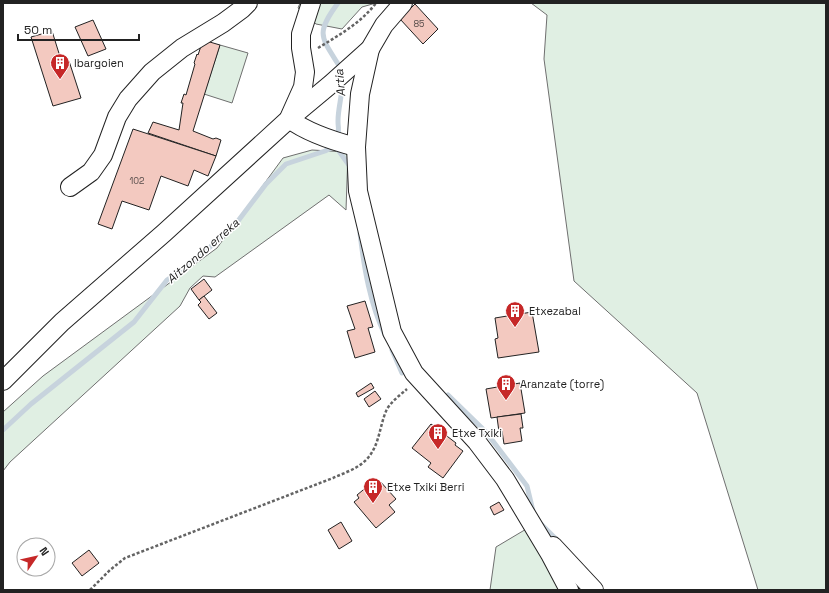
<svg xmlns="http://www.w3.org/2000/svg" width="829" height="593" font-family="'Space Grotesk',sans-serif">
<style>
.green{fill:#e0efe3;stroke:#6f6f6f}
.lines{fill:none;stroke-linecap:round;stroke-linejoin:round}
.stream{stroke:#c7d3dd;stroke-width:5}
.building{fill:#f3c9c0;stroke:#222}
.minor-casing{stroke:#222;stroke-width:20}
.path{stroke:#646464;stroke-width:2.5;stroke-dasharray:3 2;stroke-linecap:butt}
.minor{stroke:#fff;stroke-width:18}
.labels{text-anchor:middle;stroke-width:3;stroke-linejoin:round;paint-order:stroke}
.number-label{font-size:9px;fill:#564c4a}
.poi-label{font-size:11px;fill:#222;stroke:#fff;text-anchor:start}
.water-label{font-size:12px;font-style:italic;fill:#222;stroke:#fff}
</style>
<rect width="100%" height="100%" fill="#fff"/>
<g class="green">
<path d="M300 3H376L362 7 342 29 316 24 298 8Z"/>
<path d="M531 3H826V590H758L697 393 574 281 544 59 547 15Z"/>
<path d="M220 45 248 53 232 103 204 94Z"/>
<path d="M312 150 348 152 346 210 329 195 215 277 203 276 190 288 180 306 10 462 3 471V412L43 376 217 248 283 158Z"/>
<path d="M533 525 594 590H490L496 547Z"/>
</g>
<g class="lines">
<g class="stream">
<path d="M338 3C315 34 321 37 340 67L341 70"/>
<path d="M337 139C340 129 338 130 338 121 338 107 343 94 342 80"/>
<path d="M336 147 351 168"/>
<path d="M360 233C364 268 370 304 385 335"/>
<path d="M392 350 402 373"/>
<path d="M448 395 486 432 527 486 533 511"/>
<path d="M3 430 31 404 134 322 167 280 192 263 235 225 266 184 286 164 325 151 335 146"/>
<path d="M541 524 558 541"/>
</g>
</g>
<g class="building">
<path d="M415 4 438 29 423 44 400 19Z"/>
<path d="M93 20 106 49 88 56 75 27Z"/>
<path d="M52 31 62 63 69 61 81 98 53 106 31 37Z"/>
<path d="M203 40 220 45 193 131 213 139 216 138 221 140 216 156 148 133 153 122 179 130 183 103H181L184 94 186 95 195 64 194 63 197 54 198 55Z"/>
<path d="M133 129 216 156 208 176 194 170 188 186 161 176 149 210 122 201 112 229 98 224Z"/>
<path d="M204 279 212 290 199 300 191 289Z"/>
<path d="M204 296 217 313 209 319 198 305 201 302 199 300Z"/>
<path d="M365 301 373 327 368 328 375 352 355 358 347 331 355 329 347 306Z"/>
<path d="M532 312 539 352 498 358 495 339 498 338 495 318Z"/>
<path d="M371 383 374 388 358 397 356 393Z"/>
<path d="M520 383 525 413 491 418 486 389Z"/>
<path d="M375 391 381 399 369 407 364 399Z"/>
<path d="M521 414 523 428H520L522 441 504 444 502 431 499 432 497 417Z"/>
<path d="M431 424 456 443 455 445 463 451 443 478 428 467 431 463 412 448Z"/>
<path d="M379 480 396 499 389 505 395 512 376 528 354 502 359 498 357 495 374 481 376 484Z"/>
<path d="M499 502 504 510 494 515 490 507Z"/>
<path d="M341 522 352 541 339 549 328 530Z"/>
<path d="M89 550 99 563 82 576 72 563Z"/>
</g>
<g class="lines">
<defs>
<g id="minor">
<path d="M370 49 360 94 356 147 358 191 392 332 414 373 477 442 505 479 550 554 569 590"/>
<path d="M290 116 303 87 305 72 301 48V34L311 3"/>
<path d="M289 119C308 133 333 141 356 147"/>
<path d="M70 187 91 172 103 155 117 117 128 99 152 72 182 48 223 23 242 9 248 3"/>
<path d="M3 381 62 322 164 233 289 119 331 84 370 49 384 25 403 3"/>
<path d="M553 546 594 590"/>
</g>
</defs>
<use href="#minor" class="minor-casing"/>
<g class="path">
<path d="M318 48C339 35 361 23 376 3"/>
<path d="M90 590 110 570 125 558 333 478C344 473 357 469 366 460 380 446 379 426 387 409 392 401 400 395 407 389"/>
</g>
<use href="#minor" class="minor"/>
</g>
<defs>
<symbol id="building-pin" viewBox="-11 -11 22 30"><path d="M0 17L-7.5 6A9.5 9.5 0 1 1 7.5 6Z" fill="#c62828" stroke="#fff"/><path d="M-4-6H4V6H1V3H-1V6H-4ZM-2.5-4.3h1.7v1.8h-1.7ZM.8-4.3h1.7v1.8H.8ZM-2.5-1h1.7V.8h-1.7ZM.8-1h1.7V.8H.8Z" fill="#fff"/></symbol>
</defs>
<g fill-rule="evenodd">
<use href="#building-pin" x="49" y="52" width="22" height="30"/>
<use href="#building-pin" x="504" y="300" width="22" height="30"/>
<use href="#building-pin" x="495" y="373" width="22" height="30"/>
<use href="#building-pin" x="427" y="422" width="22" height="30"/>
<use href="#building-pin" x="362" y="476" width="22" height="30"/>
</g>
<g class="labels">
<g class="number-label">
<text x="419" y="27">85</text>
<text x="137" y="184">102</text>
</g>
<g class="poi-label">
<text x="74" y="67">Ibargoien</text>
<text x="529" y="315">Etxezabal</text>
<text x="520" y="388">Aranzate (torre)</text>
<text x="452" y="437">Etxe Txiki</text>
<text x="387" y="491">Etxe Txiki Berri</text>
</g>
<g class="water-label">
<text transform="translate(340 83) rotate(-95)" y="4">Artia</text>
<text transform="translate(203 251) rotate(-41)" y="4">Aitzondo erreka</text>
</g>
</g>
<rect width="829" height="593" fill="none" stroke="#222222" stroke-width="8"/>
<g transform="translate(36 557) rotate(56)"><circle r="19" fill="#ffffff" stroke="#a7a7a7"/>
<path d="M0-3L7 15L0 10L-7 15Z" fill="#c62828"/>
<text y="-6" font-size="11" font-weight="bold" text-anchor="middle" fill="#222222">N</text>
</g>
<path d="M18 34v6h121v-6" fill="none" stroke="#222222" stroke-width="2"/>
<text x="24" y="34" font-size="12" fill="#222222" stroke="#ffffff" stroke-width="3" paint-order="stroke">50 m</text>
</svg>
